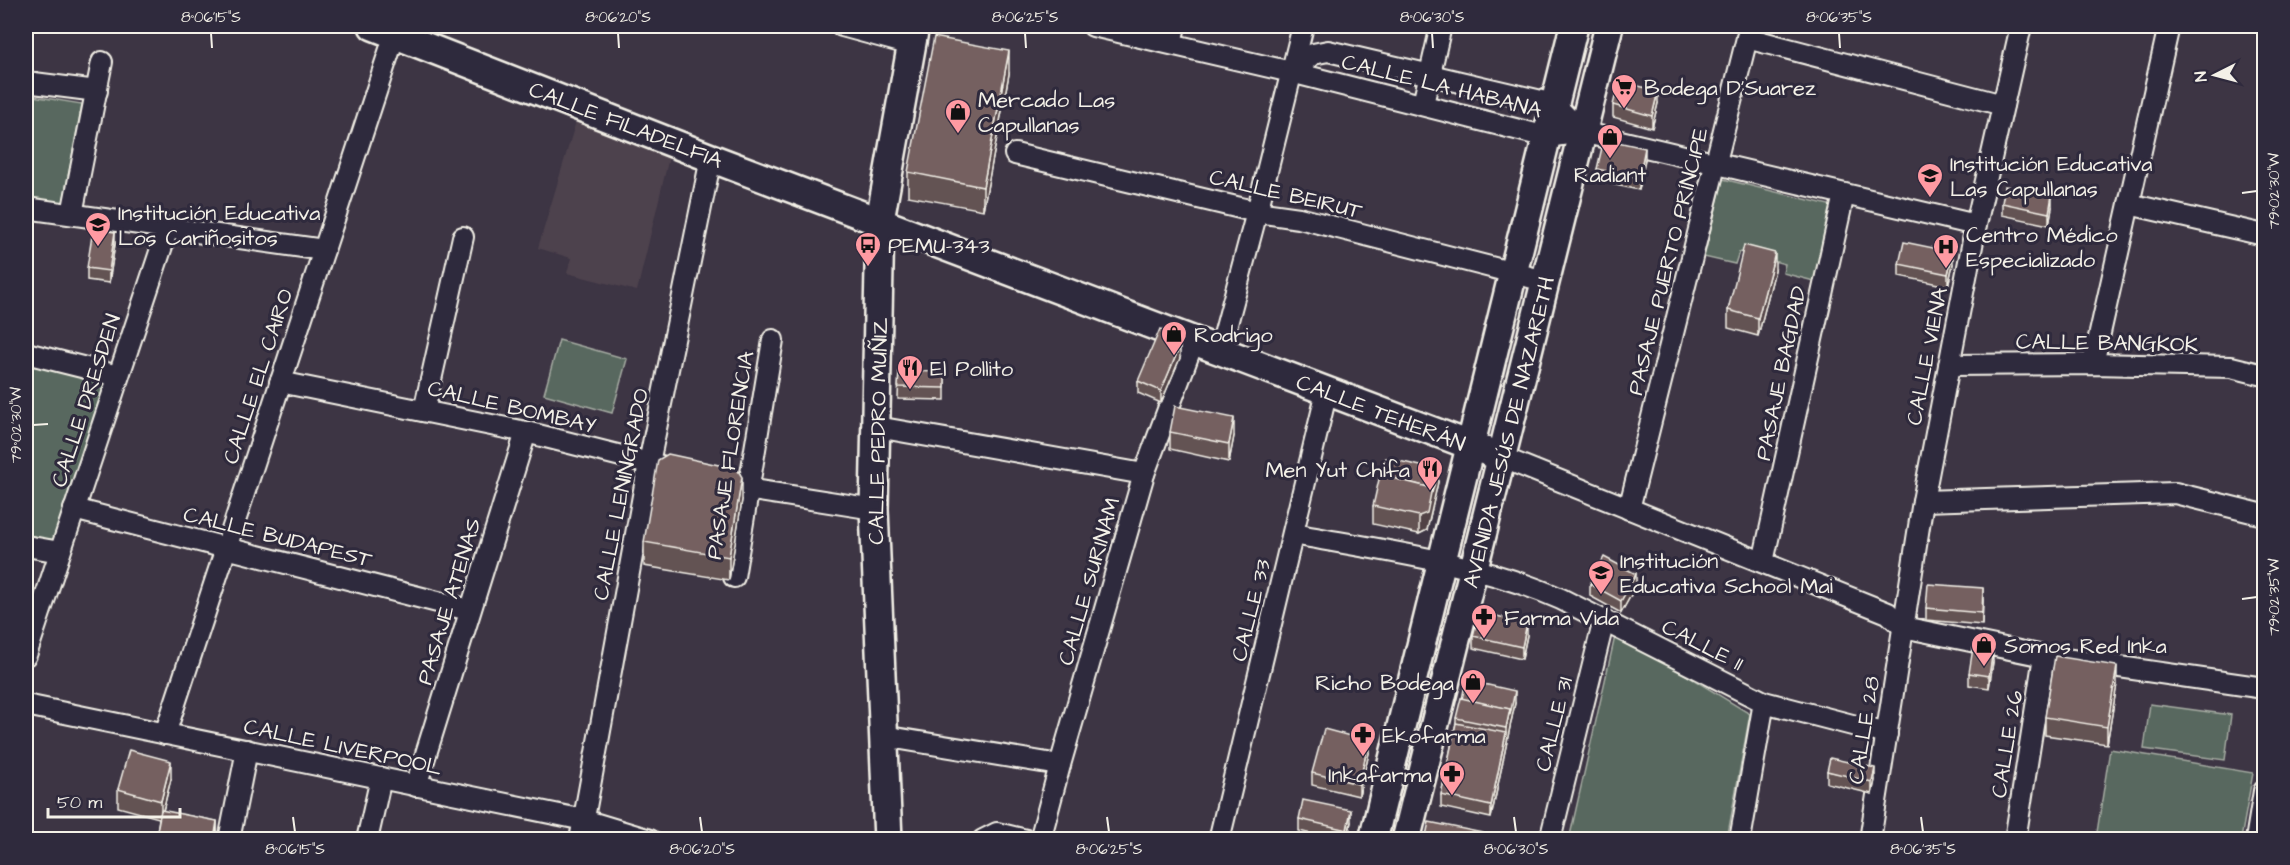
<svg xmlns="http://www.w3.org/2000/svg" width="2290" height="865" font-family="'Architects Daughter',sans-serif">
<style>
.built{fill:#4e424d}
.green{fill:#58685e;stroke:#a6aca3;stroke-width:1.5}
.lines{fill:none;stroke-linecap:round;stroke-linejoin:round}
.street-casing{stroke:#f4f1e8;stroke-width:24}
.secondary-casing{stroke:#f4f1e8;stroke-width:32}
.street{stroke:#2f2a3d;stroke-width:20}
.secondary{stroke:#2f2a3d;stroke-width:27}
.wall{fill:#645353;stroke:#f4f1e8;stroke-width:1.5}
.shaded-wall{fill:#514344;stroke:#f4f1e8;stroke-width:1.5}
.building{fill:#746061;stroke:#f4f1e8;stroke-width:1.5}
.ticks{fill:none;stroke:#f4f1e8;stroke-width:2}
.labels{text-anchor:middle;stroke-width:6;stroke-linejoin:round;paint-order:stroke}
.street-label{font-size:22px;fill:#f4f1e8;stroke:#2f2a3d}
.poi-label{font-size:22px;fill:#f4f1e8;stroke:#2f2a3d;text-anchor:start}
.neatline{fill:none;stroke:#f4f1e8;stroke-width:2}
.ticks-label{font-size:15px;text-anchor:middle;fill:#f4f1e8}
</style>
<rect width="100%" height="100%" fill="#3d3544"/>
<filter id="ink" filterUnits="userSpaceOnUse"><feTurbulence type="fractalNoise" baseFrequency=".0167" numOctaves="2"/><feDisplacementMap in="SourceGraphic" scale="12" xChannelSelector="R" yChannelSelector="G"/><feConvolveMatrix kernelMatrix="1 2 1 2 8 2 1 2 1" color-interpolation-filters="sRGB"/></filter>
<g filter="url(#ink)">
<path class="built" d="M577 118 670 153 637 291 567 273 571 258 538 248Z"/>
<g class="green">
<path d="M26 95 82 104 62 209 26 203Z"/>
<path d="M1723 179 1833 206 1814 281 1783 273 1785 264 1739 252 1735 264 1704 257Z"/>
<path d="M559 340 627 359 612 413 544 394Z"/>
<path d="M26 364 105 383 53 540 26 535Z"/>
<path d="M1616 632 1750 714 1727 839 1569 840Z"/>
<path d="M2150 704 2231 715 2225 760 2144 749Z"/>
<path d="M2110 749 2253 773 2241 839H2096Z"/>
</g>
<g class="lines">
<defs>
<g id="street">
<path d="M842 26 912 45"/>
<path d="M1093 26 1291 72 1547 137 1582 132 1976 225"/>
<path d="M1747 38 2003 105"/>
<path d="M1171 43 1175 26"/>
<path d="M1291 72 1313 54 1328 51 1554 104 1582 132"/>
<path d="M26 82 97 91"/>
<path d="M1423 104 1441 26"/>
<path d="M1015 154 1257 212 1299 218 1545 281"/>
<path d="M2129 204 2264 235"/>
<path d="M26 208 324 250"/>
<path d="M72 214 102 62"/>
<path d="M1220 350 1257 212 1303 26"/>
<path d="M26 353 118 376"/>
<path d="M2093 364 2169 26"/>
<path d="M1949 365 2093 364 2231 367 2264 375"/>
<path d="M280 382 526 432 661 466"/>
<path d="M424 411 463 237"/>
<path d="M877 427 1144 474"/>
<path d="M1501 457 1888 613 1903 627 2044 656 2264 688"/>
<path d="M716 481 747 489 874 509"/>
<path d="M1923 501 2175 493 2264 515"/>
<path d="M74 509 469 610"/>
<path d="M1629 509 1750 26"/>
<path d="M1294 534C1383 551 1477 562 1561 599L1764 702 1887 734"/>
<path d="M26 546 60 552"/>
<path d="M1763 562 1844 194"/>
<path d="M734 577 773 340"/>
<path d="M26 655 168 228"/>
<path d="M26 705 584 820 650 840"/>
<path d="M165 734 395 34"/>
<path d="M883 736 1060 765"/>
<path d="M416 786 526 432"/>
<path d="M229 840 247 750"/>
<path d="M367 840 381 778"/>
<path d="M580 840 649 463 711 158"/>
<path d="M983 840 997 833 1026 840"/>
<path d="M1040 840 1060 765 1144 474 1194 340"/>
<path d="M1219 840 1327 391"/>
<path d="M1550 840 1604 620"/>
<path d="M1740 840 1764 702"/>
<path d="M1870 840 1923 501 1976 225 2021 26"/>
<path d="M2015 840 2044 656"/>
<path d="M2256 840 2264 791"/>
</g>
<g id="secondary">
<path d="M373 26 711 158 1501 457"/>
<path d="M888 840 874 509 880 220 915 26"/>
<path d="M1373 840 1574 26"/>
<path d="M1406 840 1609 26"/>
</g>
</defs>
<use href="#street" class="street-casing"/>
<use href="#secondary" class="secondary-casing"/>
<use href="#street" class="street"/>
<use href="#secondary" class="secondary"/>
</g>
<g class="wall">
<path d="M1009 74 983 210 908 196V172Z"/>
<path d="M1658 103 1652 128 1613 117V105Z"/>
<path d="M1645 159 1639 190 1597 181V169Z"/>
<path d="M2002 203 2052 207 2049 225 2002 215Z"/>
<path d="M115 244 109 283 87 280V268Z"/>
<path d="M1899 264H1953L1948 286 1899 276Z"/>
<path d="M1775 270 1758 336 1728 328V310Z"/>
<path d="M1180 358 1161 403 1138 393V381Z"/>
<path d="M899 371 945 372V400L898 399Z"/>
<path d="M1170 432 1234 436 1229 462 1170 449Z"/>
<path d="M1438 482 1427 530 1419 534 1373 524V506Z"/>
<path d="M742 500 729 580 644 566V542Z"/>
<path d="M1590 584 1636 586 1621 613 1590 596Z"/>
<path d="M1983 600 1982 625 1926 620V608Z"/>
<path d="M1527 635 1522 659 1473 648V636Z"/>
<path d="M1993 662 1989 688 1969 685V673Z"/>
<path d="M2117 684 2107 744 2045 735V717Z"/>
<path d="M1515 703 1491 818 1441 807V795L1456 723V718Z"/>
<path d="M1369 753 1359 796 1312 785V773Z"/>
<path d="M1827 771 1875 780 1872 794 1827 783Z"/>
<path d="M171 779 163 811 217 821V840H156L159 818 118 807V789Z"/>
<path d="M1299 819 1351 822 1347 840H1336L1299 831Z"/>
</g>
<g class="shaded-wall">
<path d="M1009 51V74L983 210V187Z"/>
<path d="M1658 91V103L1652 128V116Z"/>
<path d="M1645 148V159L1639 190V178Z"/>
<path d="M2052 195V207L2049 225V213Z"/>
<path d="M115 232V244L109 283V271Z"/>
<path d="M1953 252V264L1948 286V274Z"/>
<path d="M1775 253V270L1758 336V318Z"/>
<path d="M1180 346V358L1161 403V391Z"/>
<path d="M1234 418V436L1229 462V444Z"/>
<path d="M1438 470V482L1427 530 1419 534V516L1432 488Z"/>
<path d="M742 477V500L729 580V557Z"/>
<path d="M1636 574V586L1621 613V601Z"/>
<path d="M1983 588V600L1982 625V613Z"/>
<path d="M1527 623V635L1522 659V647Z"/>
<path d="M1993 650V662L1989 688V676Z"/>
<path d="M2117 666V684L2107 744V727Z"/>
<path d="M1515 691V703L1491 818V806L1506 733V728L1510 709Z"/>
<path d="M1369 741V753L1359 796V784Z"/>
<path d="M171 761V779L161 818V801Z"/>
<path d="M1875 768V780L1872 794V782Z"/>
<path d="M1351 810V822L1347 840V830Z"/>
<path d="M217 821V840H214Z"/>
</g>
<g class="building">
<path d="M934 37 1009 51 983 187 908 172Z"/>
<path d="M1619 81 1658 91 1652 116 1613 105Z"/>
<path d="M1604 139 1645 148 1639 178 1597 169Z"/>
<path d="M2005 186 2052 195 2049 213 2002 203Z"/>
<path d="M93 229 115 232 109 271 87 268Z"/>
<path d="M1904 242 1953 252 1948 274 1899 264Z"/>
<path d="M1744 245 1775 253 1758 318 1728 310Z"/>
<path d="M1160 329 1178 337 1180 346 1161 391 1138 381Z"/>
<path d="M899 371 945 372V388L898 387Z"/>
<path d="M1175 406 1234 418 1229 444 1170 432Z"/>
<path d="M668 454 737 469 742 477 729 557 644 542 658 460Z"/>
<path d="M1386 458 1438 470 1432 493V488L1382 475Z"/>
<path d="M1380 475 1432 488 1427 513 1419 516 1373 506Z"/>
<path d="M1604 557 1636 574 1621 601 1590 584Z"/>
<path d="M1928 584 1983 588 1982 613 1926 608Z"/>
<path d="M1479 612 1527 623 1522 647 1473 636Z"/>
<path d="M1973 648 1993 650 1989 676 1969 673Z"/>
<path d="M2055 656 2117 666 2107 727 2045 717Z"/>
<path d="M1466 680 1515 691 1510 715V709L1462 699Z"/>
<path d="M1461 698 1510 709 1506 728 1456 718Z"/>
<path d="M1456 723 1506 733 1491 806 1441 795Z"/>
<path d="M1324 729 1369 741 1359 784 1312 773Z"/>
<path d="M129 750 171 761 161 801 118 789Z"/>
<path d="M1830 758 1875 768 1872 782 1827 771Z"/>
<path d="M1303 800 1351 810 1347 830 1299 819Z"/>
<path d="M161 810 217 821 214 840H175L156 836Z"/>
<path d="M1429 822 1483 833 1482 840H1425Z"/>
</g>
</g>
<path class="ticks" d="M211 33 212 48M618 33 619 48M1025 33 1026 48M1432 33 1433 48M1839 33 1840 48M2242 193 2257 191M33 425 48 424M2242 599 2257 597M293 817 295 832M700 817 702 832M1107 817 1109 832M1514 817 1516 832M1921 817 1923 832"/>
<defs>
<symbol id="supermarket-pin" viewBox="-11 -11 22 30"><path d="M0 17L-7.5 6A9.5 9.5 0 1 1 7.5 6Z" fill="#ff9aa2" stroke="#2f2a3d"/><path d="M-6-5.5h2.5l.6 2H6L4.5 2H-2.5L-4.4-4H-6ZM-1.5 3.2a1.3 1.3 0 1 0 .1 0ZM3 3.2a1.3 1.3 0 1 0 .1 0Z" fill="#111"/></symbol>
<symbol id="shop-pin" viewBox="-11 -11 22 30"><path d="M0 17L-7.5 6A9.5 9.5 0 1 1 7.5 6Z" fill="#ff9aa2" stroke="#2f2a3d"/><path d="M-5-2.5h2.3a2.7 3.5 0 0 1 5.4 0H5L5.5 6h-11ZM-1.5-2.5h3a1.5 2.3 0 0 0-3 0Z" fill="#111"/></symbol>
<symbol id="school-pin" viewBox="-11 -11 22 30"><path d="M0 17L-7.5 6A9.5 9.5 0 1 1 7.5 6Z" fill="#ff9aa2" stroke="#2f2a3d"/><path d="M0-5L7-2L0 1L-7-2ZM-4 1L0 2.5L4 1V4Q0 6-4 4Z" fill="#111"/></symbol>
<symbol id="bus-pin" viewBox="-11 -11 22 30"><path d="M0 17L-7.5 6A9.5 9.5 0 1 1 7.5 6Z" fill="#ff9aa2" stroke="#2f2a3d"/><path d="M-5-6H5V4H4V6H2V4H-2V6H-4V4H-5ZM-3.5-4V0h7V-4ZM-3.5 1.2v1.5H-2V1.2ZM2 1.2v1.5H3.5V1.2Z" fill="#111"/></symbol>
<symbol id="hospital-pin" viewBox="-11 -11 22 30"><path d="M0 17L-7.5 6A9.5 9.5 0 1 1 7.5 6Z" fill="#ff9aa2" stroke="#2f2a3d"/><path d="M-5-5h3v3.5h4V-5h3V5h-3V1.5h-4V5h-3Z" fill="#111"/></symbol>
<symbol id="restaurant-pin" viewBox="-11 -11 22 30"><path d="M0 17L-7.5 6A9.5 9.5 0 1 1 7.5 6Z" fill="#ff9aa2" stroke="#2f2a3d"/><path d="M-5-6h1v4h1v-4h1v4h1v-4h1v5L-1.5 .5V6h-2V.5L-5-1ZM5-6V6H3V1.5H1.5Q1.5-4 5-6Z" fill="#111"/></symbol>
<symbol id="pharmacy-pin" viewBox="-11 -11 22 30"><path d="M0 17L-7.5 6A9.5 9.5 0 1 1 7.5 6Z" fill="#ff9aa2" stroke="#2f2a3d"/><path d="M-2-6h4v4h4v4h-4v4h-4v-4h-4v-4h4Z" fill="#111"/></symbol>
</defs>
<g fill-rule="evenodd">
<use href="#supermarket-pin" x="1609" y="72" width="30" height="40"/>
<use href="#shop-pin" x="943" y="97" width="30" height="40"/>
<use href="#shop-pin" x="1595" y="122" width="30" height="40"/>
<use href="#school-pin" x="1915" y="161" width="30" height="40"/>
<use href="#school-pin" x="83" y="210" width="30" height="40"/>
<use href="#bus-pin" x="853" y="230" width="30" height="40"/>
<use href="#hospital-pin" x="1931" y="232" width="30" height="40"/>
<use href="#shop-pin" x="1159" y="319" width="30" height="40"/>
<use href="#restaurant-pin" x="895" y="353" width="30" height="40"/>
<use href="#restaurant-pin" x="1415" y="454" width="30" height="40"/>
<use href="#school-pin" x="1586" y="558" width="30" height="40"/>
<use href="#pharmacy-pin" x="1469" y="602" width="30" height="40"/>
<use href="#shop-pin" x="1969" y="630" width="30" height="40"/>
<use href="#shop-pin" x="1458" y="667" width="30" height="40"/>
<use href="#pharmacy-pin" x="1348" y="720" width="30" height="40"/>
<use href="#pharmacy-pin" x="1437" y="759" width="30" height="40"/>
</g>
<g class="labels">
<g class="street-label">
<text transform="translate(1442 85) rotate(14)" y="8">CALLE LA HABANA</text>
<text transform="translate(626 124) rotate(21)" y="8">CALLE FILADELFIA</text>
<text transform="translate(1286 193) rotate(13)" y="8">CALLE BEIRUT</text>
<text transform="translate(1667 261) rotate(-76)" y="8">PASAJE PUERTO PRÍNCIPE</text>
<text transform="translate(2107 342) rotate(1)" y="8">CALLE BANGKOK</text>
<text transform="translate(1926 356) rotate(-79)" y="8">CALLE VIENA</text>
<text transform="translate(1780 373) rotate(-78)" y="8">PASAJE BAGDAD</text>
<text transform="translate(257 376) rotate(-72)" y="8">CALLE EL CAIRO</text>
<text transform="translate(85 400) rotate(-72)" y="8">CALLE DRESDEN</text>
<text transform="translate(512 406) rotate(13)" y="8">CALLE BOMBAY</text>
<text transform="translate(1381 412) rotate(21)" y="8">CALLE TEHERÁN</text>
<text transform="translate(877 431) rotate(-89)" y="8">CALLE PEDRO MUÑIZ</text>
<text transform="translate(1508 432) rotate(-76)" y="8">AVENIDA JESÚS DE NAZARETH</text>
<text transform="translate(729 455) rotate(-81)" y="8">PASAJE FLORENCIA</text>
<text transform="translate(620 494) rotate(-79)" y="8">CALLE LENINGRADO</text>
<text transform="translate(278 536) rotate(14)" y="8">CALLE BUDAPEST</text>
<text transform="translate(1088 581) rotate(-74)" y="8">CALLE SURINAM</text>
<text transform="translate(448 601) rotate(-73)" y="8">PASAJE ATENAS</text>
<text transform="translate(1250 610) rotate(-76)" y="8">CALLE 33</text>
<text transform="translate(1703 644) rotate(27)" y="8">CALLE 11</text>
<text transform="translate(1553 724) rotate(-76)" y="8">CALLE 31</text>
<text transform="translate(1863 730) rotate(-81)" y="8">CALLE 28</text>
<text transform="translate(2006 744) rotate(-81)" y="8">CALLE 26</text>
<text transform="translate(343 746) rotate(12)" y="8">CALLE LIVERPOOL</text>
</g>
<g class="poi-label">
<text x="1644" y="95">Bodega D'Suarez</text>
<text x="978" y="107">Mercado Las<tspan x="978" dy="25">Capullanas</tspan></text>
<text x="1950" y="171">Institución Educativa<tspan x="1950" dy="25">Las Capullanas</tspan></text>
<text x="1610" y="182" text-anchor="middle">Radiant</text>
<text x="118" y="220">Institución Educativa<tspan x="118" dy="25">Los Cariñositos</tspan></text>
<text x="1966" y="242">Centro Médico<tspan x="1966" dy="25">Especializado</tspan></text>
<text x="888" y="253">PEMU-343</text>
<text x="1194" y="342">Rodrigo</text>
<text x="930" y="376">El Pollito</text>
<text x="1410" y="477" text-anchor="end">Men Yut Chifa</text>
<text x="1620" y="568">Institución<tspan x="1620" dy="25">Educativa School Mai</tspan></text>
<text x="1504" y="625">Farma Vida</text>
<text x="2004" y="653">Somos Red Inka</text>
<text x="1454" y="690" text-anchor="end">Richo Bodega</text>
<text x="1382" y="743">Ekofarma</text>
<text x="1432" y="782" text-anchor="end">Inkafarma</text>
</g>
</g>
<rect width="2290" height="865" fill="none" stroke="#2f2a3d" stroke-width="66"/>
<g transform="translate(2215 75) rotate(264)" stroke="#2f2a3d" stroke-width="4.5" paint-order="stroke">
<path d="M0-4.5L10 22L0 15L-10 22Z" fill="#f4f1e8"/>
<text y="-9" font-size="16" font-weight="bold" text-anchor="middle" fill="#f4f1e8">N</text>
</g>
<path d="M48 808v9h132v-9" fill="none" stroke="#f4f1e8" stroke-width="3"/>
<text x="57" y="808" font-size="18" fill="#f4f1e8" stroke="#2f2a3d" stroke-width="4.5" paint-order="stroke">50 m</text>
<rect x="33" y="33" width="2224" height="799" class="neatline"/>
<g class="ticks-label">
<text x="211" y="22">8°06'15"S</text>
<text x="618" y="22">8°06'20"S</text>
<text x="1025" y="22">8°06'25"S</text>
<text x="1432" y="22">8°06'30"S</text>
<text x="1839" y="22">8°06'35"S</text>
<text transform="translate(2274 191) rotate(-90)" y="5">79°02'30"W</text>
<text transform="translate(16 425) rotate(-90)" y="5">79°02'30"W</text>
<text transform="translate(2274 597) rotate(-90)" y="5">79°02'35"W</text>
<text x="295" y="854">8°06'15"S</text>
<text x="702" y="854">8°06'20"S</text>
<text x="1109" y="854">8°06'25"S</text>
<text x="1516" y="854">8°06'30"S</text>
<text x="1923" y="854">8°06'35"S</text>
</g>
</svg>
